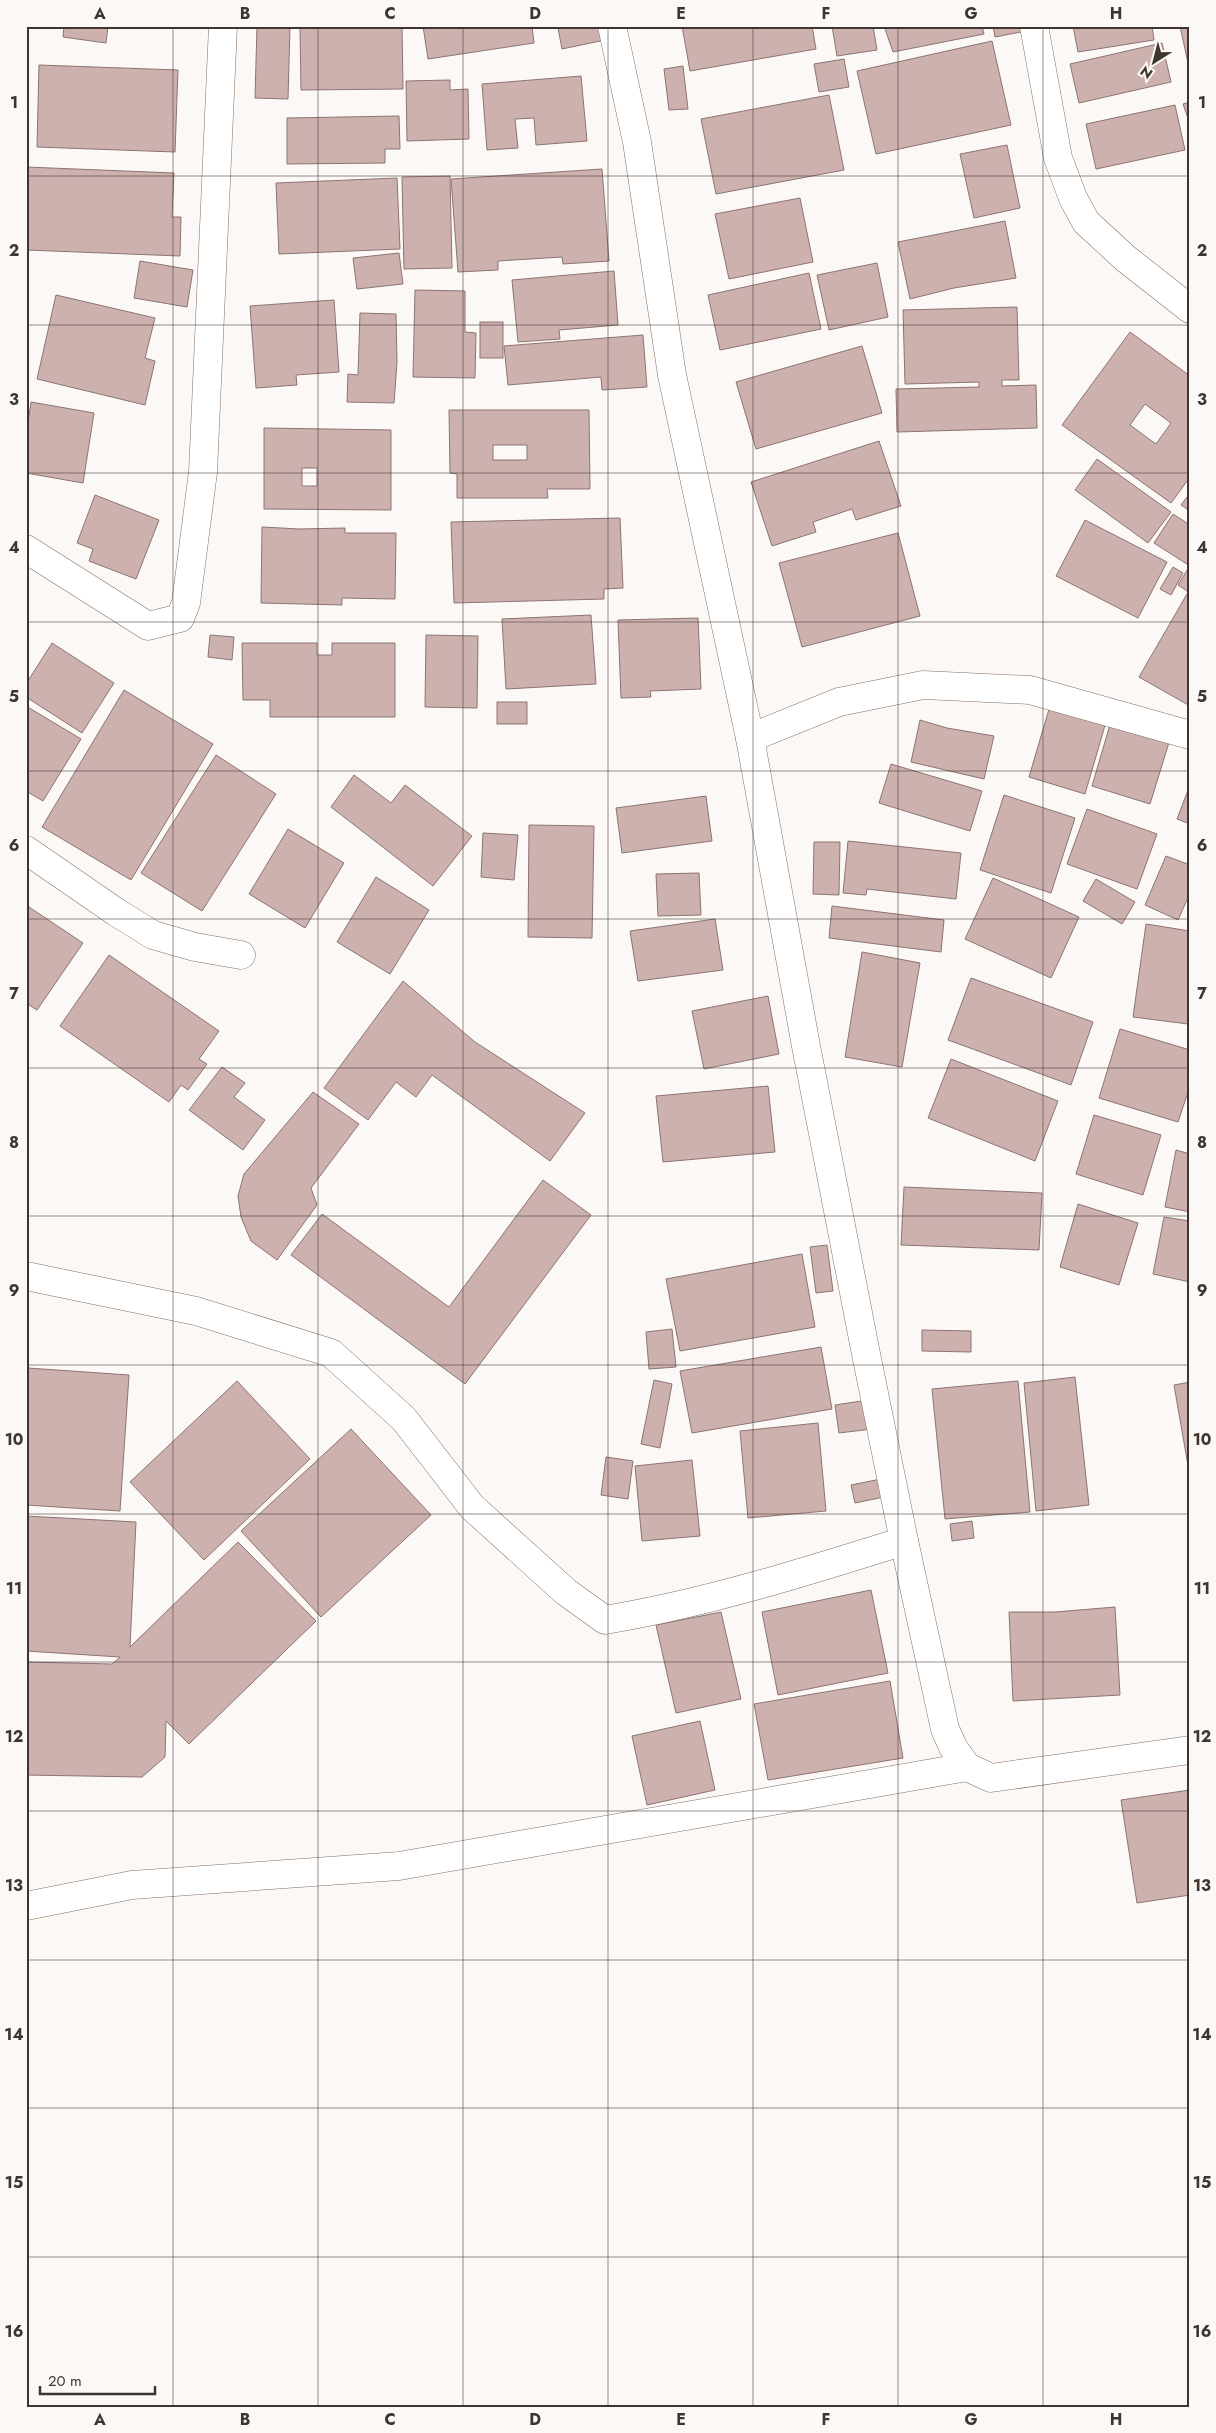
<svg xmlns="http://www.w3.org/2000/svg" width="1216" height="2433" font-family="Jost,sans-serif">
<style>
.building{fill:#ccb1af;stroke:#8c7472;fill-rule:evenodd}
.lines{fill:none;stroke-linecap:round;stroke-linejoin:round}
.minor-casing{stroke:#847163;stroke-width:29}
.minor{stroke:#fff;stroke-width:28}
.grid{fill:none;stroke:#3e3530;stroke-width:1;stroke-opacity:0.55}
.neatline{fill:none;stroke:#3e3530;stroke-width:2}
.grid-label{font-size:16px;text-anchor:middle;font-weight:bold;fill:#3e3530}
</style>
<rect width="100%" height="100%" fill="#fcf8f5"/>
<g class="building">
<path d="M64 26H108L106 43 63 37Z"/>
<path d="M257 26H290L288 99 255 98Z"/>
<path d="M300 26H402L403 89 301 90Z"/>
<path d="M423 26H532L534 43 428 59Z"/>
<path d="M565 26H603L605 40 562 49 558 28Z"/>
<path d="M682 26H812L816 49 690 71Z"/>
<path d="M832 26H873L877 50 837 56Z"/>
<path d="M884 26H982L984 34 893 52Z"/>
<path d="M993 26H1020L1021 32 995 37Z"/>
<path d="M1073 26H1152L1154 40 1078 52Z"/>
<path d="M1180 26H1190V62L1188 63Z"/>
<path d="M992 41 1011 125 876 154 857 71Z"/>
<path d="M1162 43 1171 82 1079 103 1070 64Z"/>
<path d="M844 59 849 87 819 92 814 64Z"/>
<path d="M39 65 178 70 175 152 37 147Z"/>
<path d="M683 66 688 109 669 110 664 69Z"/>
<path d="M581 76 587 141 536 145 534 118 515 119 518 148 487 150 482 84Z"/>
<path d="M450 80V90L468 89 469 139 407 141 406 81Z"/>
<path d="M829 95 844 170 716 194 701 119Z"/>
<path d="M1190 102V124L1183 104Z"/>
<path d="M1175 105 1185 150 1096 169 1086 124Z"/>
<path d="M399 116 400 149H385V163L287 164V118Z"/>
<path d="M1007 145 1020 208 974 218 960 154Z"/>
<path d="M26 167 174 173 172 217H181L180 256 26 250Z"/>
<path d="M602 169 609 261 563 264 562 257 498 261V270L458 272 451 179Z"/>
<path d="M450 176 452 268 404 269 402 177Z"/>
<path d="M397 178 400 249 279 254 276 183Z"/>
<path d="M800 198 813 262 729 279 715 214Z"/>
<path d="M1005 221 1016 278 954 288 910 299 898 242Z"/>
<path d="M399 253 403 284 357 289 353 258Z"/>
<path d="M140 261 193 270 187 307 134 298Z"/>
<path d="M877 263 888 317 829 330 817 275Z"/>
<path d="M614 271 618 325 559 330 560 339 518 342 512 280Z"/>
<path d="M809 273 821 329 720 350 708 295Z"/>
<path d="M415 290 465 291V332L476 333 475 378 413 377Z"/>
<path d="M56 295 155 318 145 358 155 361 145 405 37 379Z"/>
<path d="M334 300 339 372 296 375 297 385 256 388 250 306Z"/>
<path d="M1017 307 1019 380H1002V386L1036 385 1037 428 897 432 896 389 979 387V382L905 384 903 310Z"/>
<path d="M360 313 396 314 397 362 394 403 347 402 348 374 358 375Z"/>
<rect x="480" y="322" width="23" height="36"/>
<path d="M1130 332 1190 376V477L1171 503 1062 425ZM1145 404 1171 423 1156 444 1130 425Z"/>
<path d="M643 335 647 387 602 390 601 377 508 385 504 346Z"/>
<path d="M862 346 882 413 756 449 736 382Z"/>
<path d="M31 402 94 413 83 483 26 473V436Z"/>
<path d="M449 410H589L590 489H547L548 498H457V474L450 473ZM493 445H527V460H493Z"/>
<path d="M264 428 391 430V510L264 509ZM302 468H317V486H302Z"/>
<path d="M879 441 901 506 856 520 852 509 813 522 816 532 772 546 751 482Z"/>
<path d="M1097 459 1171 512 1148 543 1075 490Z"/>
<path d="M1190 493V511L1181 505Z"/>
<path d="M95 495 159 520 136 579 89 561 93 549 77 543Z"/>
<path d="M1173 514 1190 525V566L1154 543Z"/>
<path d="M620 518 623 588 604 589V599L454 603 451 522Z"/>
<path d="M1085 520 1167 562 1138 618 1056 576Z"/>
<path d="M262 527 300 529 345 528V533H396L395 599 342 598V605L261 603Z"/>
<path d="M898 533 920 616 802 647 779 563Z"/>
<path d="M1173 567 1183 573 1171 595 1160 589Z"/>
<path d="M1189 567 1190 568V593L1178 585Z"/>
<path d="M1187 594 1190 595V706L1139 677Z"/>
<path d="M591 615 596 684 506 689 502 619Z"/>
<path d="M698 618 701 689 650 691 651 697 621 698 618 620Z"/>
<path d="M210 635 234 637 232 660 208 657Z"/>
<path d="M426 635 478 636 477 708 425 707Z"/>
<path d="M52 643 114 683 82 733 26 697V684Z"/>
<path d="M242 643H317V655H332V643H395V717H270V700H243Z"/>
<path d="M124 690 213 744 131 880 42 827Z"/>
<path d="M1052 699 1108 715 1085 794 1029 777Z"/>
<rect x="497" y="702" width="30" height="22"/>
<path d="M26 706 81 739 43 801 26 791Z"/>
<path d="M1112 718 1171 736 1150 804 1092 786Z"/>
<path d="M920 720 947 728 994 736 984 779 911 762Z"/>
<path d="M216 755 276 794 202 911 141 873Z"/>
<path d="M891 764 982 791 970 831 879 803Z"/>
<path d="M354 775 391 803 405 785 472 836 433 886 331 807Z"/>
<path d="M1190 785V824L1177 819Z"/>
<path d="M1004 795 1075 818 1051 893 980 870Z"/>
<path d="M706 796 712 841 622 853 616 808Z"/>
<path d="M1087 809 1157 834 1137 889 1067 864Z"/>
<path d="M529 825 594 826 592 938 528 937Z"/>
<path d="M288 829 344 863 305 928 249 894Z"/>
<path d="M483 833 518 835 514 880 481 877Z"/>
<path d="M848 841 961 853 956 899 867 889 866 895 843 893Z"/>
<path d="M814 842H840L839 895 813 894Z"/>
<path d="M1166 856 1190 865V893L1178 920 1145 905Z"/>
<path d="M699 873 701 915 658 916 656 874Z"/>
<path d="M376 877 429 910 390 974 337 942Z"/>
<path d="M993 878 1079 917 1051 978 965 939Z"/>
<path d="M1096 879 1135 902 1122 924 1083 901Z"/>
<path d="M26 905 83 943 37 1010 26 1003Z"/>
<path d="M832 906 944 920 941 952 829 938Z"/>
<path d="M715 919 723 970 638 981 630 931Z"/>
<path d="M1146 924 1190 931 1188 1024 1133 1017Z"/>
<path d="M862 952 920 963 902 1067 845 1057Z"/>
<path d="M109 955 219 1031 199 1059 207 1064 188 1090 181 1085 169 1102 60 1026Z"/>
<path d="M971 978 1093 1022 1071 1085 948 1040Z"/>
<path d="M403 981 475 1042 585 1113 550 1161 432 1075 416 1097 396 1082 368 1120 324 1088Z"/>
<path d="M768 996 779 1054 704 1069 692 1011Z"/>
<path d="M1120 1029 1190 1050V1086L1178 1122 1099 1098Z"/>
<path d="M951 1059 1058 1101 1035 1161 928 1118Z"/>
<path d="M222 1067 245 1083 234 1097 265 1120 243 1150 189 1110Z"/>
<path d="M768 1086 775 1152 663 1162 656 1096Z"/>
<path d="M313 1092 359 1124 311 1188 317 1205 277 1260 251 1241 241 1217 238 1196 244 1174Z"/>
<path d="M1094 1115 1161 1135 1143 1195 1076 1174Z"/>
<path d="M1176 1150 1190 1154V1212L1165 1207Z"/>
<path d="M543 1180 591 1215 465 1384 291 1255 322 1214 449 1307Z"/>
<path d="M904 1187 1042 1193 1039 1250 901 1245Z"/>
<path d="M1078 1204 1138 1223 1119 1285 1060 1267Z"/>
<path d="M1164 1217 1190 1221V1282L1153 1274Z"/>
<path d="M827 1245 833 1291 816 1293 810 1247Z"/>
<path d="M802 1254 815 1327 680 1351 666 1279Z"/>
<path d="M672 1329 676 1367 649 1369 646 1332Z"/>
<path d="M922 1330 971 1331V1352L922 1351Z"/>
<path d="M821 1347 832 1409 692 1433 680 1371Z"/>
<path d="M28 1368 129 1375 120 1511 26 1505Z"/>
<path d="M1075 1377 1089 1505 1036 1511 1024 1383Z"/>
<path d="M654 1380 672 1384 660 1448 641 1444Z"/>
<path d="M237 1381 310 1459 204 1560 130 1482Z"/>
<path d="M1018 1381 1030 1512 945 1519 932 1389Z"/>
<path d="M1190 1382V1477L1174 1385Z"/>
<path d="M868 1400 872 1429 839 1433 835 1405Z"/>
<path d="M818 1423 826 1511 748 1518 740 1431Z"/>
<path d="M351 1429 431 1515 321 1617 241 1531Z"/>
<path d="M606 1457 633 1461 628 1499 601 1495Z"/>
<path d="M692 1460 700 1536 642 1541 635 1466Z"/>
<path d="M881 1479 884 1497 855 1503 851 1485Z"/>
<path d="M26 1516 136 1522 130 1647 238 1542 316 1621 189 1744 166 1721 165 1757 142 1777 26 1775V1662L112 1664 120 1657 26 1651Z"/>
<path d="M972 1521 974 1538 952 1541 950 1524Z"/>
<path d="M871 1590 888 1673 778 1695 762 1612Z"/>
<path d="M1115 1607 1120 1695 1013 1701 1009 1612H1055Z"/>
<path d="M721 1612 741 1699 676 1713 656 1625Z"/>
<path d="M890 1681 903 1758 768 1780 754 1704Z"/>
<path d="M700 1721 715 1790 647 1805 632 1736Z"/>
<path d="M1190 1790V1895L1137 1903 1121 1800Z"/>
</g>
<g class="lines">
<defs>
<g id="minor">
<path d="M612 26 637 142 672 375 750 738 806 1046 865 1349 904 1541 945 1729 953 1747 967 1767"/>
<path d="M1034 26 1058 158 1073 198 1086 222 1125 258 1190 309"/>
<path d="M26 549 148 626 180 618 186 603 203 472 223 26"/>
<path d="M750 738 839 702 923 685 1030 690 1190 735"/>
<path d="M26 850 116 912 153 935 195 947 241 955"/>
<path d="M26 1276 196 1311 331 1353 404 1419 472 1507 566 1592 605 1620C707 1603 805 1572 904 1541"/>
<path d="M26 1906 132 1885 399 1866 967 1767 991 1778 1190 1750"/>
</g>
</defs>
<use href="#minor" class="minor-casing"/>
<use href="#minor" class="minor"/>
</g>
<path class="grid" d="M173 26V2407M318 26V2407M463 26V2407M608 26V2407M753 26V2407M898 26V2407M1043 26V2407M26 176H1190M26 325H1190M26 473H1190M26 622H1190M26 771H1190M26 919H1190M26 1068H1190M26 1216H1190M26 1365H1190M26 1514H1190M26 1662H1190M26 1811H1190M26 1960H1190M26 2108H1190M26 2257H1190"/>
<rect width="1216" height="2433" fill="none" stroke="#fcf8f5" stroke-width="55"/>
<g transform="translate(1154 62) rotate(216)" stroke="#fcf8f5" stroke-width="4" paint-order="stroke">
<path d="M0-4L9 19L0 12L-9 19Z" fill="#3e3530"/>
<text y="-8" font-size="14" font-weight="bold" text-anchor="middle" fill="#3e3530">N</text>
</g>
<path d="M40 2386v8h115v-8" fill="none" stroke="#3e3530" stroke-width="2.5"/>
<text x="48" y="2386" font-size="15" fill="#3e3530" stroke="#fcf8f5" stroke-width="4" paint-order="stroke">20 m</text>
<rect x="28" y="28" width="1160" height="2378" class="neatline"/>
<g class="grid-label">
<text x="100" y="19">A</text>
<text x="245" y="19">B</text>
<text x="390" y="19">C</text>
<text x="535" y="19">D</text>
<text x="681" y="19">E</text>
<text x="826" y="19">F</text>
<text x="971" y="19">G</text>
<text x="1116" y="19">H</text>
<text x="14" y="108">1</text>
<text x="1202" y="108">1</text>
<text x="14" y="256">2</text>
<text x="1202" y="256">2</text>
<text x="14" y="405">3</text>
<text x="1202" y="405">3</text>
<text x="14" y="553">4</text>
<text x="1202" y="553">4</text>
<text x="14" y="702">5</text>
<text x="1202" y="702">5</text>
<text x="14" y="851">6</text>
<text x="1202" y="851">6</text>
<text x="14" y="999">7</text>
<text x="1202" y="999">7</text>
<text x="14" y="1148">8</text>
<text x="1202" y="1148">8</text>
<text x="14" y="1296">9</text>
<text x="1202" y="1296">9</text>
<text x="14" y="1445">10</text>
<text x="1202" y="1445">10</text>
<text x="14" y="1594">11</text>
<text x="1202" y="1594">11</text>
<text x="14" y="1742">12</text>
<text x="1202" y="1742">12</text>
<text x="14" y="1891">13</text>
<text x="1202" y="1891">13</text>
<text x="14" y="2040">14</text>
<text x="1202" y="2040">14</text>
<text x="14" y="2188">15</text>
<text x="1202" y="2188">15</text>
<text x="14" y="2337">16</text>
<text x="1202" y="2337">16</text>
<text x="100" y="2425">A</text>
<text x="245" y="2425">B</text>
<text x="390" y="2425">C</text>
<text x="535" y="2425">D</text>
<text x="681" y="2425">E</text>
<text x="826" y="2425">F</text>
<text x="971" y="2425">G</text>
<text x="1116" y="2425">H</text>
</g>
</svg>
